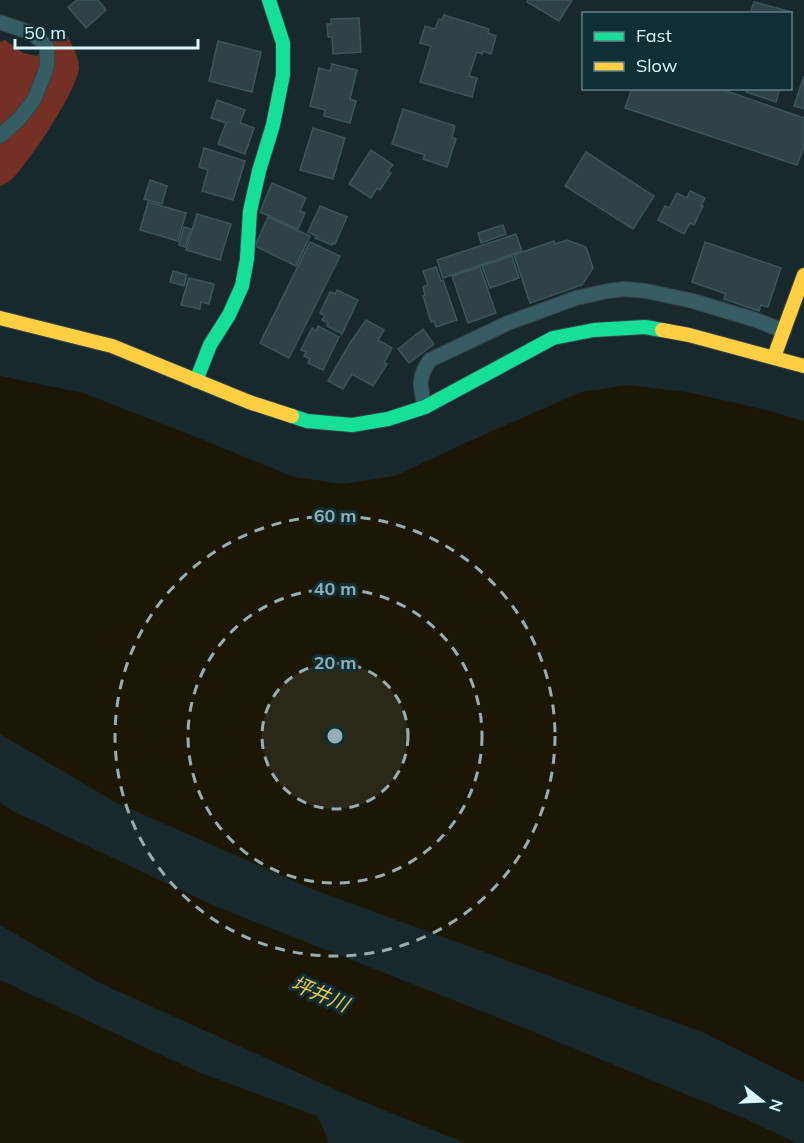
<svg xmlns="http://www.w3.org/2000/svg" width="804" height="1143" font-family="Mulish,'Noto Sans JP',sans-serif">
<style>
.forest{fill:#753025}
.water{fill:#1c1604}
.building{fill:#2f4247;stroke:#3a565b;stroke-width:1.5}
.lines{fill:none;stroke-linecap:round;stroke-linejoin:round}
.lane-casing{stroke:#364347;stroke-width:16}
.fast-casing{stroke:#364347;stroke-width:16}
.slow-casing{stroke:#364347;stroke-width:16}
.lane{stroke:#355d63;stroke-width:14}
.fast{stroke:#16e098;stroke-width:14}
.slow{stroke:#ffcf43;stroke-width:14}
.ring{fill:none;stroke:#97afb4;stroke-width:3;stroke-dasharray:10 8}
.labels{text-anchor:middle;stroke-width:6;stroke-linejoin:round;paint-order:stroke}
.water-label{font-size:20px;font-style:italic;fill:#efc748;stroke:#0f2f35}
.centre{fill:#97afb4;stroke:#0f2f35;stroke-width:3}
.ring-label{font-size:18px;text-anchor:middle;font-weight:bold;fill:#97afb4;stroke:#0f2f35;stroke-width:6;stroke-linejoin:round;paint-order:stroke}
</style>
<rect width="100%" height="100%" fill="#17292d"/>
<path class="forest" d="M56 28 62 29C70 40 78 53 79 67 79 88 28 164 12 179 9 182 4 184 0 186V42L5 40 23 53 37 56Z"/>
<g class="water">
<path d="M0 376 83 393 186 433 294 477 342 484 395 476 463 444 581 392 628 385 687 392 766 410 804 421V1083L702 1032 312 889 115 802 0 734Z"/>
<path d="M0 802 11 810 217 907 519 1026 746 1119 796 1143H465L347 1095 100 983 0 925Z"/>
<path d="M0 980 198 1072 317 1116 328 1140 327 1143H0Z"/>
</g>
<g class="building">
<path d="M77 0H98L106 10 86 28 68 7Z"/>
<path d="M528 0H572L559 21 527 2Z"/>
<path d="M754 2 792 12 790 18V14H750Z"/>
<path d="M444 15 489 29 488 33 496 36 491 54 483 51 482 54 477 52 469 76 477 78 472 97 420 82 431 46 420 43 425 26 435 29 439 19 442 20Z"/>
<path d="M359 18 361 52 333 54 332 37H328L327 24H331V19Z"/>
<path d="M218 41 261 52 252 92 209 81Z"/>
<path d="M332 64 357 70 350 99 356 101 350 123 324 116 325 110 310 106 319 68 330 71Z"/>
<path d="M804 76V109L794 106Z"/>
<path d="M632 88H718L804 118V146L797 165 625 108Z"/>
<path d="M747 88H780L776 102 746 92Z"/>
<path d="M217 100 245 110 240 123 254 128 245 154 218 144 226 123 211 118Z"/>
<path d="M403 109 455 126 452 137 456 139 447 167 423 159 425 155 392 144Z"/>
<path d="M313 128 345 138 333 179 300 170Z"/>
<path d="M204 148 245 161 233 200 202 191 208 170 199 167Z"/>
<path d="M371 150 393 165 388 171 391 173 380 190 377 188 371 198 349 184Z"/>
<path d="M586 152 654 196 633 229 565 186Z"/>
<path d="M150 180 167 186 162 204 144 199Z"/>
<path d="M272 183 306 198 300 211 305 213 298 229 260 212Z"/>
<path d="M690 191 705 198 701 206H703L694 225 690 223 684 234 658 220 665 206 669 208 677 193 687 198Z"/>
<path d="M148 202 186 213 178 241 140 230Z"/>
<path d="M320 206 347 217 335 244 333 243 332 245 315 238 317 236 308 232Z"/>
<path d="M197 214 231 224 220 260 186 250Z"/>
<path d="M268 217 310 236 296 266 255 246Z"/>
<path d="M503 225 506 234 481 243 478 233Z"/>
<path d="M184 227 191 229 185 247 179 245Z"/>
<path d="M516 234 522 251 443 278 437 260Z"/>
<path d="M567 240 586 247 593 268 582 285 530 303 514 255 554 241 555 244Z"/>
<path d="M310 242 340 256 289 358 260 343Z"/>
<path d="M705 242 781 268 768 307 761 305 759 311 724 299 726 294 692 282Z"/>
<path d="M512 256 519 278 490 288 482 266Z"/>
<path d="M436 267 441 281 443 280 457 320 436 327 434 321 431 322 423 296 425 295 423 287 428 285 423 271Z"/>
<path d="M480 267 496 313 468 323 452 276Z"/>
<path d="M173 271 187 275 184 286 170 282Z"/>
<path d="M189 278 214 284 209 304 201 302 200 309 181 305Z"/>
<path d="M337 290 358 300 342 334 327 326 328 323 322 320 325 316 320 313 330 292 335 294Z"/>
<path d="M366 320 384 330 378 340 392 348 384 363 387 364 373 386 352 374 343 389 328 381 350 343Z"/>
<path d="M318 326 339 337 323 370 308 363 310 359 304 356 306 352 301 350 312 328 316 331Z"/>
<path d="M423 329 434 344 409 363 398 349Z"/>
</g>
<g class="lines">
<defs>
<g id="lane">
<path d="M0 22 32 33 47 46V67L34 100 19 119 0 136"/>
<path d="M425 407C420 387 417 378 430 360L508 323 576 298 608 291 624 289 646 291 693 301 756 320 784 331"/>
</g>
<g id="fast">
<path d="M196 381 210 345 229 315 242 286 247 259 250 211 259 171 273 125 283 75V43L269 0"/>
<path d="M292 416 307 421 352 425 388 419 425 407 553 338 594 330 645 327 662 330"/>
</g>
<g id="slow">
<path d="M0 318 112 346 249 402 292 416"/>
<path d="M662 330 689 335 804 366"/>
<path d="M774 357 804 275"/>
</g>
</defs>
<use href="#lane" class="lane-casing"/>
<use href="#fast" class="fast-casing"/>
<use href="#slow" class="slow-casing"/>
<use href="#lane" class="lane"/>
<use href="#fast" class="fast"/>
<use href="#slow" class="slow"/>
</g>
<circle cx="335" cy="736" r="73" fill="#97afb4" fill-opacity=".12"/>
<g class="ring">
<circle cx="335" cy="736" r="73"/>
<circle cx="335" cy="736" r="147"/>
<circle cx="335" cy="736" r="220"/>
</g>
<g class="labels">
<g class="water-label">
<text transform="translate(320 994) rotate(23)" y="7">坪井川</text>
</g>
</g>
<circle cx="335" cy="736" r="9" class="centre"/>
<g class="ring-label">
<text x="335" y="522">60 m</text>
<text x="335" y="595">40 m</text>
<text x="335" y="669">20 m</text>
</g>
<rect x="582" y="12" width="210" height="78" fill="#0f2f35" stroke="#617f85" stroke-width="1.5"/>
<rect x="594" y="32" width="30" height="9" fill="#16e098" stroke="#617f85" stroke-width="1.5"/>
<text x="636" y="42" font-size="18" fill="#dcf7fd">Fast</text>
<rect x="594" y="62" width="30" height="9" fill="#ffcf43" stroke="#617f85" stroke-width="1.5"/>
<text x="636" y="72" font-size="18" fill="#dcf7fd">Slow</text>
<g transform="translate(762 1101) rotate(108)" stroke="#0f2f35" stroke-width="4.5" paint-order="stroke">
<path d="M0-4.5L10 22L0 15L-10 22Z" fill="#dcf7fd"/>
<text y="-9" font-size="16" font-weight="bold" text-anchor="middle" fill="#dcf7fd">N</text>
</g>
<path d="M15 39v9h183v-9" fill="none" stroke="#dcf7fd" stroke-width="3"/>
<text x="24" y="39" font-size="18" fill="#dcf7fd" stroke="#0f2f35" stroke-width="4.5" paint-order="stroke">50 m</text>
</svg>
